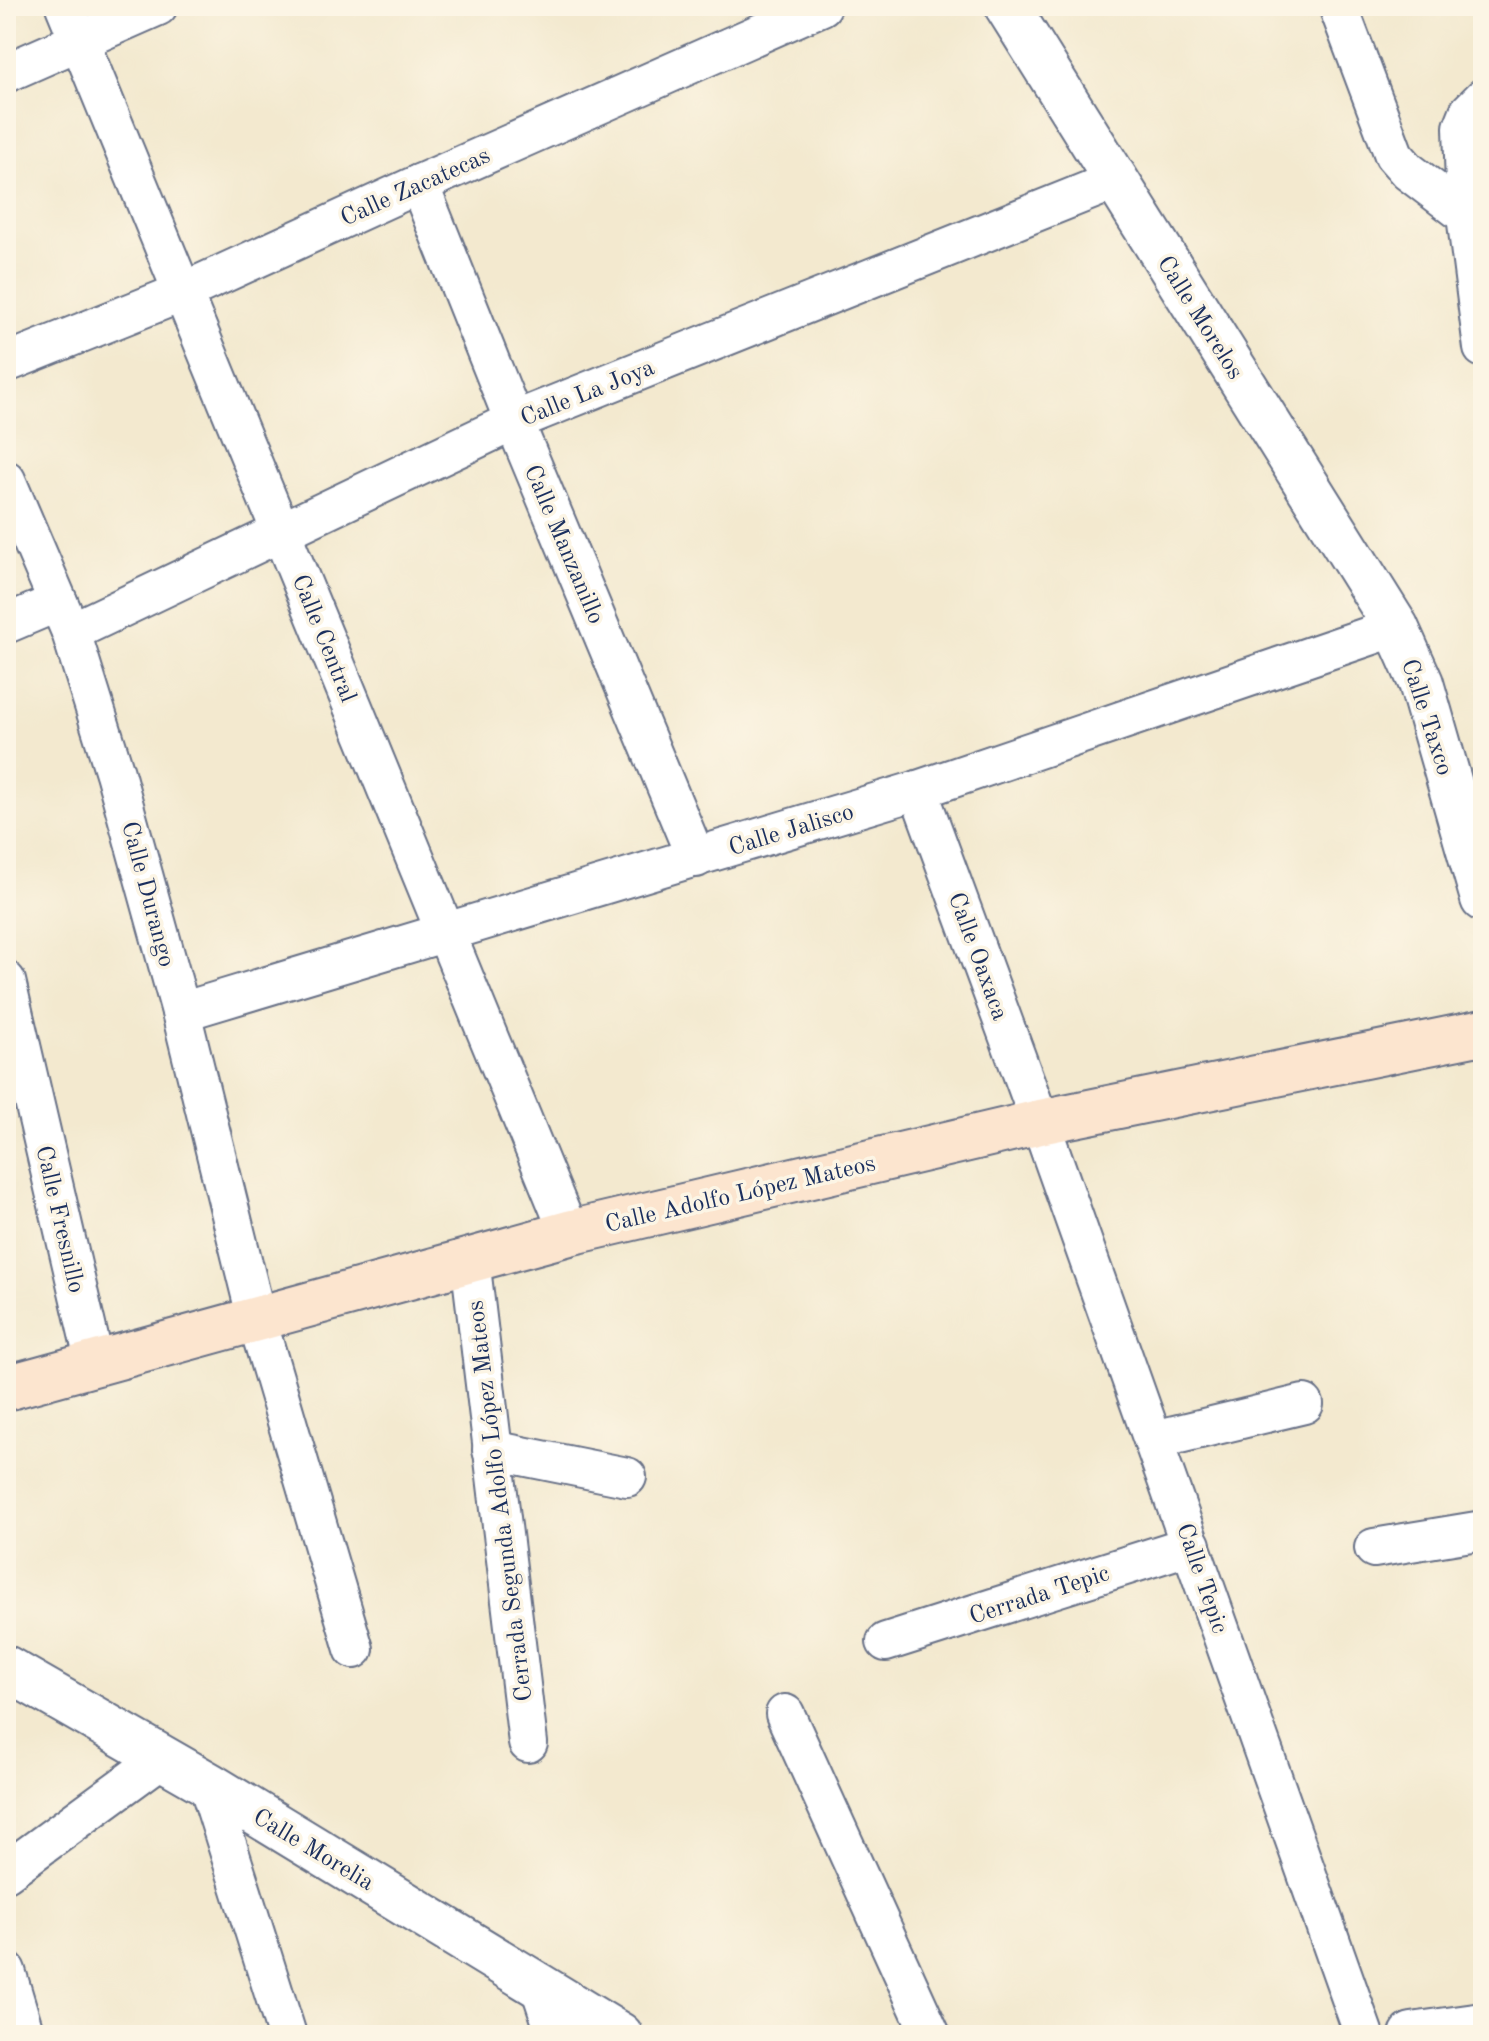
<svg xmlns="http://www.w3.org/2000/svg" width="1489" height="2041" font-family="'Old Standard TT',serif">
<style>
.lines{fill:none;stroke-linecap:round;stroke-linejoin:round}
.minor-casing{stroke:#677086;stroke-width:42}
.tertiary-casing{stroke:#677086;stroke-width:48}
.secondary-casing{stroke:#677086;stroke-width:48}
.minor{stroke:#fff;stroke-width:38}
.tertiary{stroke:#fff;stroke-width:44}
.secondary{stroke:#fce5cf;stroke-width:44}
.labels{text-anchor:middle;stroke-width:7;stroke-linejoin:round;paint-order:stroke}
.street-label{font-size:24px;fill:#1b2f5e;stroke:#fcf5e5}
</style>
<rect width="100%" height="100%" fill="#fcf5e5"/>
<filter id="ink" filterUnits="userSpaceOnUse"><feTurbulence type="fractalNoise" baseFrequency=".0125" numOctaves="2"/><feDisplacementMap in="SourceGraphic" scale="16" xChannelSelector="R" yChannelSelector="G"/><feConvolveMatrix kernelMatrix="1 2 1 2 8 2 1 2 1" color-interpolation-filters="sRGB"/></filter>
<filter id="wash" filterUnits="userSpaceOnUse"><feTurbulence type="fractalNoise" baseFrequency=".006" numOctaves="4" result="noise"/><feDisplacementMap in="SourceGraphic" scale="32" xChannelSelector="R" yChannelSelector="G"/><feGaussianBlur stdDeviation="1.8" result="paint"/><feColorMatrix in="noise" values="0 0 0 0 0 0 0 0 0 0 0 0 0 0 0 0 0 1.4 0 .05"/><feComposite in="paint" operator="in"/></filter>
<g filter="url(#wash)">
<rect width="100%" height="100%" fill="#f3e9cf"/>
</g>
<g filter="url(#ink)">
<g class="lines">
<defs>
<g id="minor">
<path d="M65 6 569 1233"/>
<path d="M1338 6 1394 155 1408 171 1466 215H1483"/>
<path d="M6 73 158 6"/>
<path d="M1483 98 1469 112 1463 127 1466 215 1483 348"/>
<path d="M419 184 514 421 696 858"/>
<path d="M6 363 183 292 419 184 822 6"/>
<path d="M6 480 71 632 115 773 181 1012 257 1320 354 1649"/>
<path d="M6 624 58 602"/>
<path d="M71 632 514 421 1116 180"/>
<path d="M918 790 1040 1122 1364 2035"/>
<path d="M6 981 95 1364"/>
<path d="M181 1012 918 790 1396 627"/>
<path d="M470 1259 528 1743"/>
<path d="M1154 1440 1304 1404"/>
<path d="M492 1450 627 1477"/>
<path d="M1374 1548 1483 1530"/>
<path d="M886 1642 1191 1545"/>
<path d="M785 1714 931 2035"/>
<path d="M208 1784 287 2035"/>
<path d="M6 1872 163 1757"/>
<path d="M6 1971 25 2035"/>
<path d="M540 1987 556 2035"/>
</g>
<g id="tertiary">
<path d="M1007 6 1396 627 1421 683 1483 899"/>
<path d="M6 1668 208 1784 620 2035"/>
<path d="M1412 2035 1483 2025"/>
</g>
<path id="secondary" d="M6 1388 569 1233 1040 1122 1483 1032"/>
</defs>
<use href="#minor" class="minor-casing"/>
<use href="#tertiary" class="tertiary-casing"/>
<use href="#secondary" class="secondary-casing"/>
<use href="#minor" class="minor"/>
<use href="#tertiary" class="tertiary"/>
<use href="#secondary" class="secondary"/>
</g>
</g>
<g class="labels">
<g class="street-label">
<text transform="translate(415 186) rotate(-24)" y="8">Calle Zacatecas</text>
<text transform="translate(1201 317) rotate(58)" y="8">Calle Morelos</text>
<text transform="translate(587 392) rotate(-22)" y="8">Calle La Joya</text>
<text transform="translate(565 544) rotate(67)" y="8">Calle Manzanillo</text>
<text transform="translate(325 638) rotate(68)" y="8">Calle Central</text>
<text transform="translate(1428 717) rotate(72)" y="8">Calle Taxco</text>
<text transform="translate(791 829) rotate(-17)" y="8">Calle Jalisco</text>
<text transform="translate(149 894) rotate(75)" y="8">Calle Durango</text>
<text transform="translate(979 956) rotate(70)" y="8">Calle Oaxaca</text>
<text transform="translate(740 1193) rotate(-13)" y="8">Calle Adolfo López Mateos</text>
<text transform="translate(61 1219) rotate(77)" y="8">Calle Fresnillo</text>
<text transform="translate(499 1501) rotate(-97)" y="8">Cerrada Segunda Adolfo López Mateos</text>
<text transform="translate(1203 1578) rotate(71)" y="8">Calle Tepic</text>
<text transform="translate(1039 1594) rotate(-18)" y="8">Cerrada Tepic</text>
<text transform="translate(314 1849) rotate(31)" y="8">Calle Morelia</text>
</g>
</g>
<rect width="1489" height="2041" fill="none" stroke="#fcf5e5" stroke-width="32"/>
</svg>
